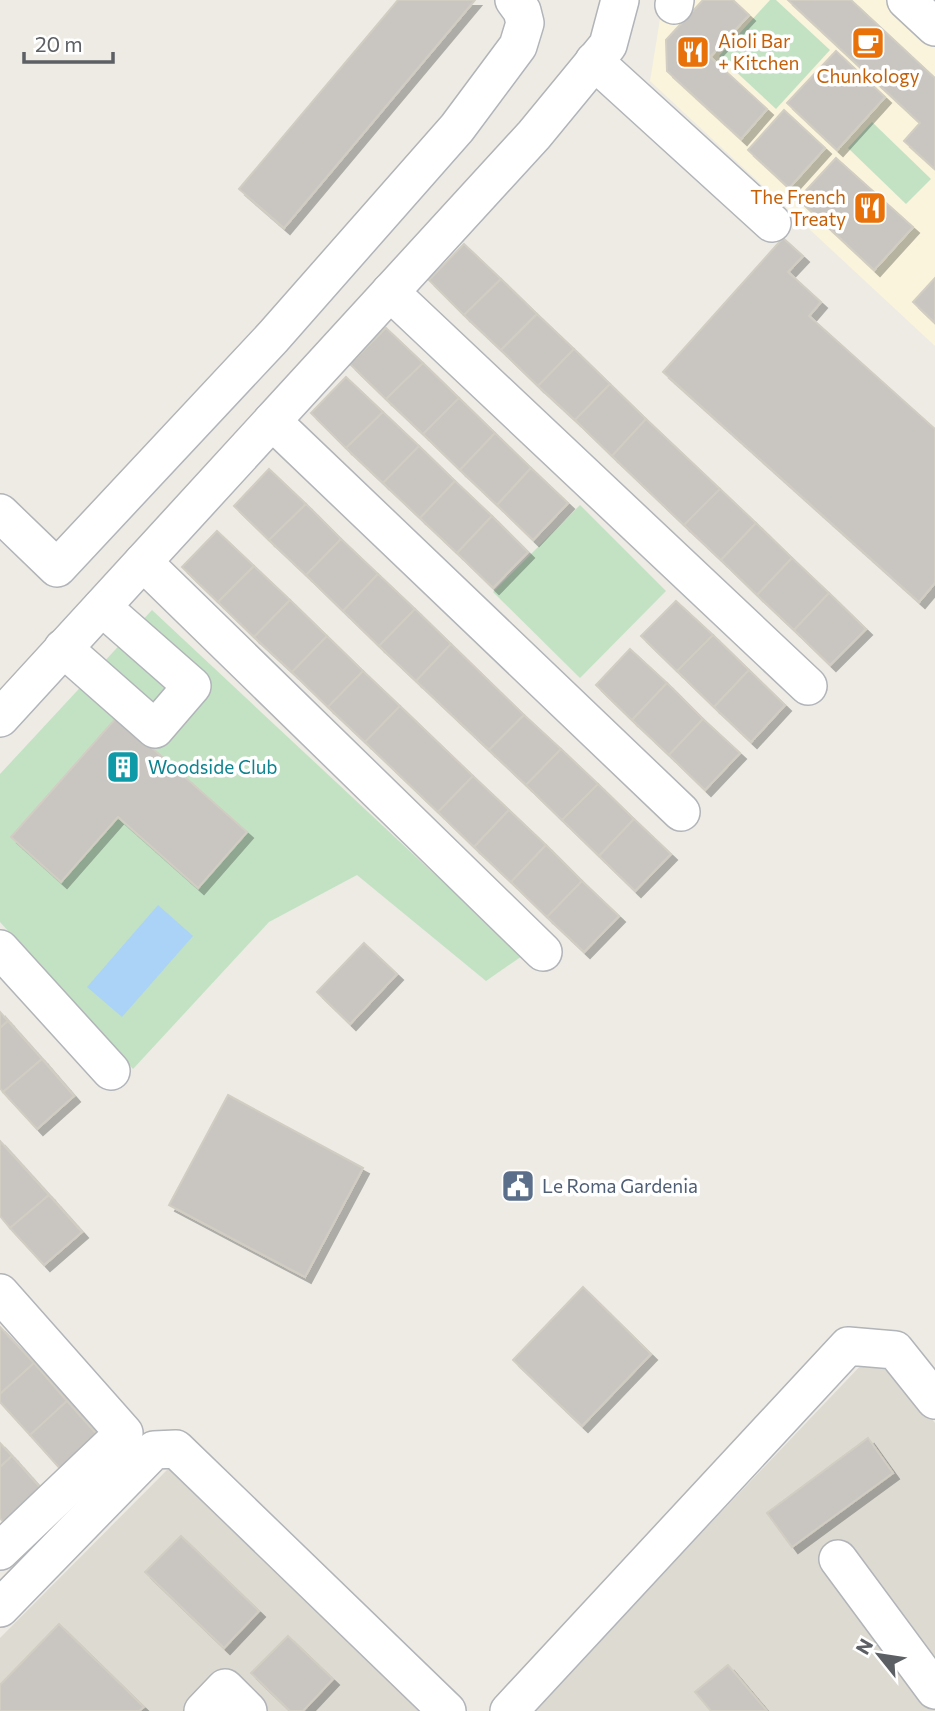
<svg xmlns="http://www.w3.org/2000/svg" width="935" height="1711" font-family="Commissioner,sans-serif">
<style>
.commercial{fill:#faf4dc}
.education{fill:#dddad2}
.green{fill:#c3e2c4;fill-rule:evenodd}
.water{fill:#abd3f7}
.building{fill:#c9c6c1;stroke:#d1cdc3;stroke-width:2;filter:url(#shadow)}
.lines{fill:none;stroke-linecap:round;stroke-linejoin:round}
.minor-casing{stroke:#b1b4b8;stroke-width:40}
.minor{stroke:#fff;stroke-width:37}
.labels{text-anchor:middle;stroke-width:7;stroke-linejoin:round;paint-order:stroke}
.food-label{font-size:19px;fill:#c56008;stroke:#fff;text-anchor:start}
.culture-label{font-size:19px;fill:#0d838f;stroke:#fff;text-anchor:start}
.service-label{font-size:19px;fill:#4e5e75;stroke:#fff;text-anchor:start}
</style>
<defs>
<filter id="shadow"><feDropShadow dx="6" dy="6" stdDeviation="0" flood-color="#0004"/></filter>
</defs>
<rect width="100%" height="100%" fill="#edebe4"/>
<path class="commercial" d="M663 0H935V346L650 81Z"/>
<g class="education">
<path d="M864 1362 891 1366 935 1423V1711H532Z"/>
<path d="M168 1469 420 1711H0V1638Z"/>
</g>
<g class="green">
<path d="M770 0H776L830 50 776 109 719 56Z"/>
<path d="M872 122 931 179 906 204 848 148Z"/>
<path d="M580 505 666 591 580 678 493 592Z"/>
<path d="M152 610 522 956 486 981 357 875 269 922 133 1069 0 922V774ZM117 717 118 817 61 882 11 837Z"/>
</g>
<path class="water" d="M158 905 193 936 122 1017 87 987Z"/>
<g class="building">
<path d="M398 0H475L284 228 239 189Z"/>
<path d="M703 0H733L749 15 710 57 767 109 741 139 667 71 666 40Z"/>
<path d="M788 0H851L935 78V169L904 141 920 123Z"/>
<path d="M836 51 885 97 837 150 787 103Z"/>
<path d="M784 110 825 148 789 188 748 150Z"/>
<path d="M836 158 913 227 874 270 798 199Z"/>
<path d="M783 238 803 256 788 272 821 302 809 316 935 429V583L919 602 663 372Z"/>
<path d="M464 244 501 279 464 315 429 280Z"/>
<path d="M935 278V323L913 302Z"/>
<path d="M501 279 537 314 501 350 464 315Z"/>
<path d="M537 314 574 349 538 386 501 350Z"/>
<path d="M386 328 423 363 386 399 350 364Z"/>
<path d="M574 349 610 384 575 420 538 386Z"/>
<path d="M423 363 459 398 423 434 386 399Z"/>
<path d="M346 377 383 412 346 448 311 413Z"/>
<path d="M610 384 646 419 612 456 575 420Z"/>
<path d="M459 398 495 433 460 470 423 434Z"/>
<path d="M383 412 419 446 383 483 346 448Z"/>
<path d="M646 419 720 489 684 525 612 456Z"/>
<path d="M495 433 531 468 497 505 460 470Z"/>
<path d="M419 446 455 481 420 518 383 483Z"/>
<path d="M531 468 568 503 533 540 497 505Z"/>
<path d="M269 469 306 504 269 540 234 506Z"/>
<path d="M455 481 492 516 457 553 420 518Z"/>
<path d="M720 489 756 523 721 560 684 525Z"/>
<path d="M306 504 341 539 306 575 269 540Z"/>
<path d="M492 516 528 552 493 588 457 553Z"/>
<path d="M756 523 792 558 757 595 721 560Z"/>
<path d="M217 531 254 566 218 602 182 567Z"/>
<path d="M341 539 378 574 343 611 306 575Z"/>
<path d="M792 558 829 593 794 630 757 595Z"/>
<path d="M254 566 290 600 254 637 218 602Z"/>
<path d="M378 574 415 609 379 646 343 611Z"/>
<path d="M829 593 866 629 830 665 794 630Z"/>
<path d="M290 600 327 636 292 672 254 637Z"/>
<path d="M676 601 713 635 677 671 641 636Z"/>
<path d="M415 609 451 644 416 681 379 646Z"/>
<path d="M713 635 749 670 714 707 677 671Z"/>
<path d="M327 636 363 671 328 707 292 672Z"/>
<path d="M451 644 524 715 489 750 416 681Z"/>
<path d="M630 649 667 683 632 720 596 685Z"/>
<path d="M749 670 785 705 751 742 714 707Z"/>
<path d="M363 671 400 706 365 742 328 707Z"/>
<path d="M667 683 703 719 669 755 632 720Z"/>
<path d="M400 706 473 776 438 812 365 742Z"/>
<path d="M524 715 561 749 526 785 489 750Z"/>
<path d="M117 717 247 832 198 888 118 817 61 882 11 837Z"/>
<path d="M703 719 740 753 705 790 669 755Z"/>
<path d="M561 749 598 784 562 820 526 785Z"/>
<path d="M473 776 509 810 474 847 438 812Z"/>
<path d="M598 784 634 819 599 856 562 820Z"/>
<path d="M509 810 546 845 511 882 474 847Z"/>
<path d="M634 819 671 854 635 891 599 856Z"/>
<path d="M546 845 582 881 547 917 511 882Z"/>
<path d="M582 881 619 916 584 952 547 917Z"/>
<path d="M364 943 397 974 350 1024 317 992Z"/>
<path d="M0 1012 8 1021 0 1028Z"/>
<path d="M8 1021 42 1059 3 1092 0 1088V1028Z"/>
<path d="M42 1059 74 1096 37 1129 3 1092Z"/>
<path d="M228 1095 363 1168 305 1277 169 1205Z"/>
<path d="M0 1141 49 1195 10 1228 0 1216Z"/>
<path d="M49 1195 82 1232 44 1265 10 1228Z"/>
<path d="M583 1287 651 1354 582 1426 513 1360Z"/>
<path d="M0 1327 34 1363 0 1394Z"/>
<path d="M34 1363 67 1401 30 1435 0 1402V1394Z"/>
<path d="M67 1401 101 1439 64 1473 30 1435Z"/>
<path d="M868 1438 893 1473 792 1547 767 1513Z"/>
<path d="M0 1443 12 1456 0 1467Z"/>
<path d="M12 1456 46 1494 8 1528 0 1518V1467Z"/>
<path d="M181 1536 259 1611 224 1648 145 1572Z"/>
<path d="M59 1624 144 1707 139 1711H0V1685Z"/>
<path d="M288 1636 333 1679 303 1711H290L251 1673Z"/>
<path d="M728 1665 767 1711H711L695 1692Z"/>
</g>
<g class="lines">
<defs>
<g id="minor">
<path d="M906 0 935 27"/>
<path d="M674 5 675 0"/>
<path d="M594 61 772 223"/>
<path d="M390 292 808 686"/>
<path d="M272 421 681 812"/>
<path d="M0 513 57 568 273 337 457 128 518 46 525 23 522 11 514 0"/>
<path d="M143 562 543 952"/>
<path d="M63 648 155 729 192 686 102 607"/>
<path d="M0 718 534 135 608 45 620 0"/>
<path d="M0 949 111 1071"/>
<path d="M0 1293 124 1433 0 1551"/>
<path d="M838 1559 935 1690"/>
<path d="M0 1608 154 1450 176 1449 447 1711"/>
<path d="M203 1711 225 1688 248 1711"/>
<path d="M509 1711 848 1346 895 1350 935 1400"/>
</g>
</defs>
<use href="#minor" class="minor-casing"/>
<use href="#minor" class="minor"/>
</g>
<defs>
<symbol id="cafe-square" viewBox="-11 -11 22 22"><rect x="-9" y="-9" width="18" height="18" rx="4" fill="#e8710a" stroke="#fff"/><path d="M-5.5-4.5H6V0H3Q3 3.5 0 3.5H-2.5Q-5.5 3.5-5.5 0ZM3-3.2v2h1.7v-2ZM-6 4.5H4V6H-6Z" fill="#fff"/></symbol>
<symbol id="restaurant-square" viewBox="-11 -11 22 22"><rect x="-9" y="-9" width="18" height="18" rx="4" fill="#e8710a" stroke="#fff"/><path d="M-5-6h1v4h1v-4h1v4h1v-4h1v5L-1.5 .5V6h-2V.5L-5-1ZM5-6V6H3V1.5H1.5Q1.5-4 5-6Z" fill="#fff"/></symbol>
<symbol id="building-square" viewBox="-11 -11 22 22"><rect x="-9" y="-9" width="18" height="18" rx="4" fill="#0f9aa8" stroke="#fff"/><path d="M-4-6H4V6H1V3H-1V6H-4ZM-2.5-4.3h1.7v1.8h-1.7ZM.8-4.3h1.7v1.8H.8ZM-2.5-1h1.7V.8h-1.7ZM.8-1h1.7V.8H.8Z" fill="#fff"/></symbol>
<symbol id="civic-square" viewBox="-11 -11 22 22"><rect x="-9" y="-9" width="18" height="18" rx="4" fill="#5c6f8a" stroke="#fff"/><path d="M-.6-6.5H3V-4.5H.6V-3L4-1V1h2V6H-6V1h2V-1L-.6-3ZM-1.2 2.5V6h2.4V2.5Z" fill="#fff"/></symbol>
</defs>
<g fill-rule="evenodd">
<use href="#cafe-square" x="849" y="24" width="38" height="38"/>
<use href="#restaurant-square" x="674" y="33" width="38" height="38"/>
<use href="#restaurant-square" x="851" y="189" width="38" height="38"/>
<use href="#building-square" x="104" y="748" width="38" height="38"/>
<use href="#civic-square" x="499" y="1167" width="38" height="38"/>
</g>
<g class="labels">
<g class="food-label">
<text x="718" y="48">Aioli Bar<tspan x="718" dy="22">+ Kitchen</tspan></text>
<text x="868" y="83" text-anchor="middle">Chunkology</text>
<text x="846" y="204" text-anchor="end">The French<tspan x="846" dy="22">Treaty</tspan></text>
</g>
<g class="culture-label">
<text x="148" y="774">Woodside Club</text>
</g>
<g class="service-label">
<text x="542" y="1193">Le Roma Gardenia</text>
</g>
</g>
<g transform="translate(879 1655) rotate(300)" stroke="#ffffff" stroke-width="5" paint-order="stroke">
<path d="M0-5L12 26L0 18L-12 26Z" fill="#5c5f63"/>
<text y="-10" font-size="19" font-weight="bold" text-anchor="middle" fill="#5c5f63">N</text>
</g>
<path d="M24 52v10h89v-10" fill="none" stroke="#5c5f63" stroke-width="3.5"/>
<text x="35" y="52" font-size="21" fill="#5c5f63" stroke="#ffffff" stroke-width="5" paint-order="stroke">20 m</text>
</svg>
